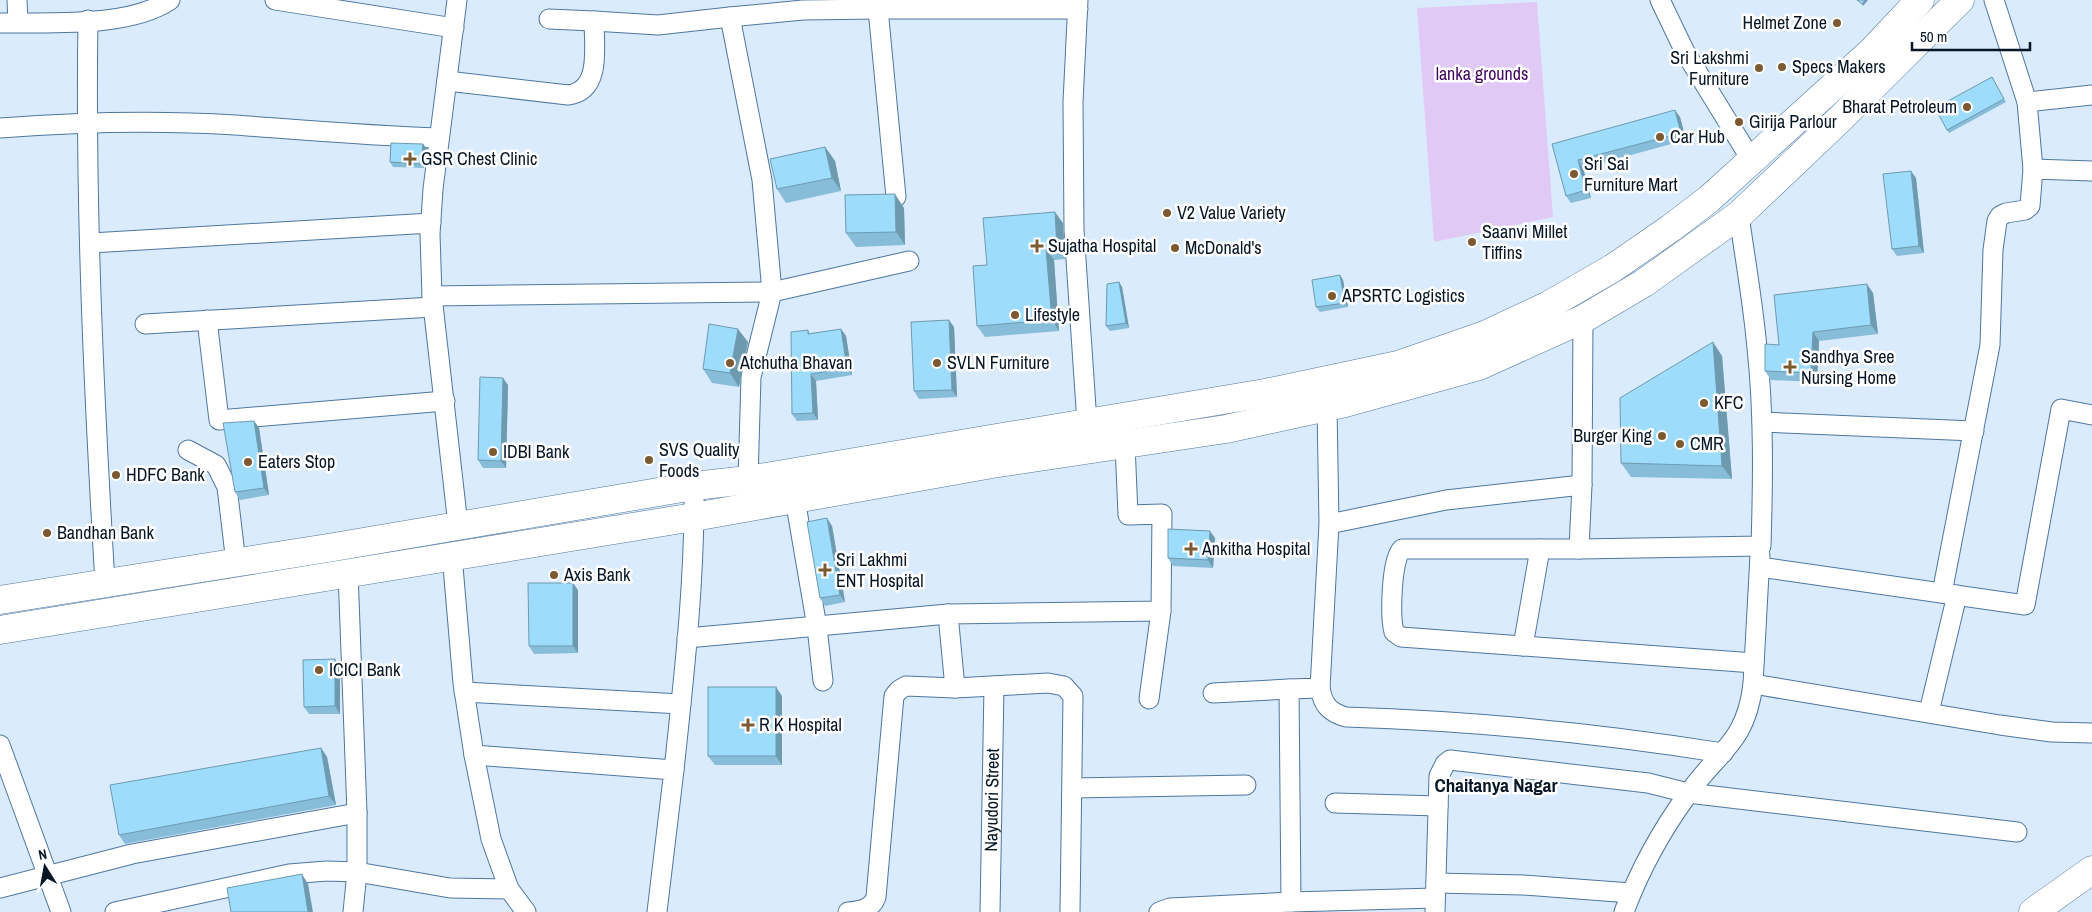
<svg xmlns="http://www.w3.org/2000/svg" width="2092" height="912" font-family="'Archivo Narrow',sans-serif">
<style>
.green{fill:#e1c9f5}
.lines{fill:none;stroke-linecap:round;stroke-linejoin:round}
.minor-casing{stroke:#4f769f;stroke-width:21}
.primary-casing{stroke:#4f769f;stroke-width:29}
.minor{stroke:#fff;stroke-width:19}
.primary{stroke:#fff;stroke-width:28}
.wall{fill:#87bdd8}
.shaded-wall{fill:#6e9ab0}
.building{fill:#9ddcfb;stroke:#6e9ab0}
.poi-dot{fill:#7b5a31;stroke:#fff;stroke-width:2}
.labels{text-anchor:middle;stroke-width:5;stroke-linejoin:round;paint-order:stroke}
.poi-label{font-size:18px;fill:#071626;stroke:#fff;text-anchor:start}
.park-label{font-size:18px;fill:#41065e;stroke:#fff}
.street-label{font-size:18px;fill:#071626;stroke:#fff}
.neighbourhood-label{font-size:19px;font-weight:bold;fill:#071626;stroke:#fff}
</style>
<rect width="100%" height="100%" fill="#daebfd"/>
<path class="green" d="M1537 2 1553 217 1434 242 1417 8Z"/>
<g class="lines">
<defs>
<g id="minor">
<path d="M17 0 18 22"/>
<path d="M275 0 454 28"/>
<path d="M457 0 433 189 430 234 432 296 458 525"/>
<path d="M1078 0 1073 102 1074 230 1087 423"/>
<path d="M1660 0 1685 52 1752 161"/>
<path d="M1994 0 2027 102 2033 169"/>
<path d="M549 19 594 21"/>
<path d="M88 20C85 208 94 396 105 583"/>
<path d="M0 23C51 22 128 28 170 0"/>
<path d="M447 81 568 95C602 91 594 46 594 21L658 25 730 17"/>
<path d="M2027 102 2092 95"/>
<path d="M0 128C78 122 156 120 235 125 303 130 371 136 439 138"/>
<path d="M896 197 878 9H1078"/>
<path d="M91 243 431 223"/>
<path d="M432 296 772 292 909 261"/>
<path d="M207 320 219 420 445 401"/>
<path d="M145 324 433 307"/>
<path d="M1327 407 1329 524"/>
<path d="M1762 422 1974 431"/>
<path d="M188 450 216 465 227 487 236 563"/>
<path d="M748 480 751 377 772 292 762 180 730 17 803 10 878 9"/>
<path d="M1582 485 1583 319"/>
<path d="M795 499 817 627 823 681"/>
<path d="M1579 549H1402C1391 559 1390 617 1394 632L1401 637 1754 663"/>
<path d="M452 555 463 683 474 755 674 770 657 912"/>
<path d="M1760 567 2025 605 2061 409 2092 415"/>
<path d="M348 572 357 813V872L353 912"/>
<path d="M1942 593 1990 345 1993 250 1997 221 2000 216 2006 213 2025 210 2030 206 2033 169 2092 171"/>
<path d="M687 638 948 614"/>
<path d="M1523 646 1540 549"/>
<path d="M1753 684 2000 725 2052 732 2092 733"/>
<path d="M955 688 1048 683 1064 686 1073 696 1070 912"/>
<path d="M1320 688C1323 705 1329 712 1346 717 1473 721 1598 733 1723 753"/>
<path d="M464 692 681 704"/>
<path d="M1213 693 1289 689"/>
<path d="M1149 699 1161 611"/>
<path d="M1929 712 1957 595"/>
<path d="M0 745 61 912"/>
<path d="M474 755 491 839 509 889"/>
<path d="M674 770C684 676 695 581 694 486"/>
<path d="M1072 788 1246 785"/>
<path d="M1335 803 1438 806"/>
<path d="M1436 883 1523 885 1631 893"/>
<path d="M0 888 132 854 357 813"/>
<path d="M1291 902 1435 898"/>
<path d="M115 912 289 874 327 871 357 872 450 888 509 889 526 912"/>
<path d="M848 912C860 911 872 909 876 897L894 696 899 690 906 686 955 688 948 614 1161 611 1162 514 1128 515 1125 444"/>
<path id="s1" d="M990 912 994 686"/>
<path d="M1159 912 1170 908 1291 902 1289 689 1320 688 1329 524 1446 500 1582 485 1579 549 1761 546C1763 480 1764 414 1757 348 1753 303 1745 259 1739 215"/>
<path d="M1435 912 1439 776 1445 764 1450 760 1648 783 1688 793 2017 832"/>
<path d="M1624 912C1640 869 1661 831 1688 794 1719 750 1746 743 1753 684L1760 555"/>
</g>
<g id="primary">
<path d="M0 600 328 548 694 486 748 480 1265 393 1398 365 1485 335 1547 306 1613 268 1671 228 1709 199 1872 51 1920 0"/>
<path d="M0 630 694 517 992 464 1226 429 1345 403 1479 366 1583 319 1644 283 1739 215 1841 118 1960 0"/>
<path d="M2033 912 2092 870"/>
</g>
</defs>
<use href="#minor" class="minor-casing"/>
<use href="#primary" class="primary-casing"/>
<use href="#minor" class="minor"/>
<use href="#primary" class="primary"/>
</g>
<g class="wall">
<path d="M1992 77 2006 102 1949 133 1947 130Z"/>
<path d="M1680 117 1686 140 1583 168 1591 198 1571 203 1566 196 1552 144Z"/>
<path d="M423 144 427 149 424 168 393 167 390 162Z"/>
<path d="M825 147 835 161 841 191 786 203 777 189Z"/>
<path d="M1916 178 1924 253 1897 256 1892 249Z"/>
<path d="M904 208 905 245 856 247 846 233Z"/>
<path d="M1063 223 1065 259 1054 260 1059 331 985 337 977 326 987 265Z"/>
<path d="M1340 275 1343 280 1348 307 1320 312 1316 307Z"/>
<path d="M1119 282 1122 287 1129 328 1110 331 1106 326Z"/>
<path d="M1873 293 1878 334 1819 341 1817 382 1771 380 1765 371 1779 345Z"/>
<path d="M954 327 957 397 919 399 914 391Z"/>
<path d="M841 329 846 336 852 375 816 381 818 420 797 421 792 414 808 330 810 334Z"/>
<path d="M748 342 739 387 712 383 703 369Z"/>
<path d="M1722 356 1732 479 1631 477 1621 463Z"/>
<path d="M508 385 506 468H483L478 460Z"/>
<path d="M254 421 259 428 269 495 240 500 235 492Z"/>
<path d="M832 526 845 602 825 606 820 598Z"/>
<path d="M1215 538 1213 568 1173 566 1168 558Z"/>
<path d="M578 590V653L534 654 529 646Z"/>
<path d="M335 659 340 666V714H309L304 707Z"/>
<path d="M782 696V765H715L708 756Z"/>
<path d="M321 748 327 757 336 805 125 844 119 835Z"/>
</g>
<g class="shaded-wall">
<path d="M1865 0H1868L1863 6 1862 4Z"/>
<path d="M1675 110 1680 117 1686 140 1681 133Z"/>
<path d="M423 144 427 149 424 168 421 164Z"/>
<path d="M825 147 835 161 841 191 832 178Z"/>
<path d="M1578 160 1583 168 1591 198 1586 190Z"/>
<path d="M1911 171 1916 178 1924 253 1919 246Z"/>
<path d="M895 194 904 208 905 245 896 232Z"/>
<path d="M1055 212 1063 223 1065 259 1057 248Z"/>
<path d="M1046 249 1054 260 1059 331 1052 320Z"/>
<path d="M1340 275 1343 280 1348 307 1345 303Z"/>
<path d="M1119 282 1122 287 1129 328 1126 323Z"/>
<path d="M1867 284 1873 293 1878 334 1871 325Z"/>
<path d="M949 320 954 327 957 397 952 390Z"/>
<path d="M738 329 748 342 739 387 730 373Z"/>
<path d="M841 329 846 336 852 375 847 368Z"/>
<path d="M1813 332 1819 341 1817 382 1811 373Z"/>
<path d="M1713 342 1722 356 1732 479 1722 466Z"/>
<path d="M811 374 816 381 818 420 813 413Z"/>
<path d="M503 378 508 385 506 468 501 461Z"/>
<path d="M254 421 259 428 269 495 264 488Z"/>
<path d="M827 518 832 526 845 602 840 595Z"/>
<path d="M1210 531 1215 538 1213 568 1208 560Z"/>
<path d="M573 583 578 590V653L573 646Z"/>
<path d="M335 659 340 666V714L335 706Z"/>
<path d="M776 687 782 696V765L776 756Z"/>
<path d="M321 748 327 757 336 805 329 796Z"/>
<path d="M302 874 308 884 313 912H308Z"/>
</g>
<g class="building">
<path d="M1857 0H1865L1862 4Z"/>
<path d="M1992 77 2004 99 1947 130 1935 108Z"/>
<path d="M1675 110 1681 133 1578 160 1586 190 1566 196 1552 144Z"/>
<path d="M391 143 423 144 421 164 390 162Z"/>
<path d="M825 147 832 178 777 189 770 159Z"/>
<path d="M1911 171 1919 246 1892 249 1883 174Z"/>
<path d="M895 194 896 232 846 233 845 195Z"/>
<path d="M1055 212 1057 248 1046 249 1052 320 977 326 973 266 987 265 983 218Z"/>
<path d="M1340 275 1345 303 1316 307 1312 280Z"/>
<path d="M1119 282 1126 323 1106 326 1107 284Z"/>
<path d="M1867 284 1871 325 1813 332 1811 373 1765 371V344L1779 345 1774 295Z"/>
<path d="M949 320 952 390 914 391 911 322Z"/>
<path d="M709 324 738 329 730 373 703 369Z"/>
<path d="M841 329 847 368 811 374 813 413 792 414 791 332 808 330V334Z"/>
<path d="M1713 342 1722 466 1621 463 1620 398Z"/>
<path d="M480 377 503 378 501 461 478 460Z"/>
<path d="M254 421 264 488 235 492 223 423Z"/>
<path d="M827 518 840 595 820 598 807 522Z"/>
<path d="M1168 529 1210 531 1208 560 1168 558Z"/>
<path d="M528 583H573V646H529Z"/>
<path d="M335 659V706L304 707 303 660Z"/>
<rect x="708" y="687" width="68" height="69"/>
<path d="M321 748 329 796 119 835 110 785Z"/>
<path d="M302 874 308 912H231L227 888Z"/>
</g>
<g class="poi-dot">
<circle cx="1837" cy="23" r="5"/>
<circle cx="1782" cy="67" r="5"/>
<circle cx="1759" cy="68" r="5"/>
<circle cx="1967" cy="107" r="5"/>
<circle cx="1739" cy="122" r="5"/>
<circle cx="1660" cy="137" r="5"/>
<path d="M407.5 151.5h5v5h5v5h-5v5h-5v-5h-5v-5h5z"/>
<circle cx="1574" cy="174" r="5"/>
<circle cx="1167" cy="213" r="5"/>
<circle cx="1472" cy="242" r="5"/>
<path d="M1034.5 238.5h5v5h5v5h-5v5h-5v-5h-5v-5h5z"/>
<circle cx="1175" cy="248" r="5"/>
<circle cx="1332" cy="296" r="5"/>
<circle cx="1015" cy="315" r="5"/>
<circle cx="730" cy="363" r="5"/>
<circle cx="937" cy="363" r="5"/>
<path d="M1787.5 359.5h5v5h5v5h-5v5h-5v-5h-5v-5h5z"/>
<circle cx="1704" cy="403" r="5"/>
<circle cx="1662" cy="436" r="5"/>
<circle cx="1680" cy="444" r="5"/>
<circle cx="493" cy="452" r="5"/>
<circle cx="649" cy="460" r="5"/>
<circle cx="248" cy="462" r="5"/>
<circle cx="116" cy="475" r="5"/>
<circle cx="47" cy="533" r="5"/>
<path d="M1188.5 541.5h5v5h5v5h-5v5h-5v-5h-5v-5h5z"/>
<path d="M822.5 562.5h5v5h5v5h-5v5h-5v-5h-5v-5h5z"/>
<circle cx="554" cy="575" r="5"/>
<circle cx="319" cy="670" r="5"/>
<path d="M745.5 717.5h5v5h5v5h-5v5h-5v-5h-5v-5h5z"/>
</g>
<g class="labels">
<g class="poi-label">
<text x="1827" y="29" text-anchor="end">Helmet Zone</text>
<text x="1749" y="64" text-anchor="end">Sri Lakshmi<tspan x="1749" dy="21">Furniture</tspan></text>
<text x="1792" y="73">Specs Makers</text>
<text x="1957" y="113" text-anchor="end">Bharat Petroleum</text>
<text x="1749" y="128">Girija Parlour</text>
<text x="1670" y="143">Car Hub</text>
<text x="421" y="165">GSR Chest Clinic</text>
<text x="1584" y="170">Sri Sai<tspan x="1584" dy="21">Furniture Mart</tspan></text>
<text x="1177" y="219">V2 Value Variety</text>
<text x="1482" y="238">Saanvi Millet<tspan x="1482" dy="21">Tiffins</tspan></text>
<text x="1048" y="252">Sujatha Hospital</text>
<text x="1185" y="254">McDonald's</text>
<text x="1342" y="302">APSRTC Logistics</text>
<text x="1025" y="321">Lifestyle</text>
<text x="1801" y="363">Sandhya Sree<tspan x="1801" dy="21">Nursing Home</tspan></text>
<text x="740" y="369">Atchutha Bhavan</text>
<text x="947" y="369">SVLN Furniture</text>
<text x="1714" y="409">KFC</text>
<text x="1652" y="442" text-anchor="end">Burger King</text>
<text x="1690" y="450">CMR</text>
<text x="659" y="456">SVS Quality<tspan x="659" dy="21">Foods</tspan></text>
<text x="503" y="458">IDBI Bank</text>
<text x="258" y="468">Eaters Stop</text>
<text x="126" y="481">HDFC Bank</text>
<text x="57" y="539">Bandhan Bank</text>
<text x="1202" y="555">Ankitha Hospital</text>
<text x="836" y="566">Sri Lakhmi<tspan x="836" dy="21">ENT Hospital</tspan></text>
<text x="564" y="581">Axis Bank</text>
<text x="329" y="676">ICICI Bank</text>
<text x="759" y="731">R K Hospital</text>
</g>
<g class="park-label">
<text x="1482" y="80">lanka grounds</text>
</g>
<g class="street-label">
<text dy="6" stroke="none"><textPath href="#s1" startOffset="112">Nayudori Street</textPath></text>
</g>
<g class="neighbourhood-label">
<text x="1496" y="792">Chaitanya Nagar</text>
</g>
</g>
<g transform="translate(45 867) rotate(349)" stroke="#ffffff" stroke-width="4" paint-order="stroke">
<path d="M0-4L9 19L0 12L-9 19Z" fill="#071626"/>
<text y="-8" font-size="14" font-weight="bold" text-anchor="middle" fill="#071626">N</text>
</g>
<path d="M1912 42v8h118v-8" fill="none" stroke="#071626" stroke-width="2.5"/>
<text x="1920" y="42" font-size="15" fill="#071626" stroke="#ffffff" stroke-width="4" paint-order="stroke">50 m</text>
</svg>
